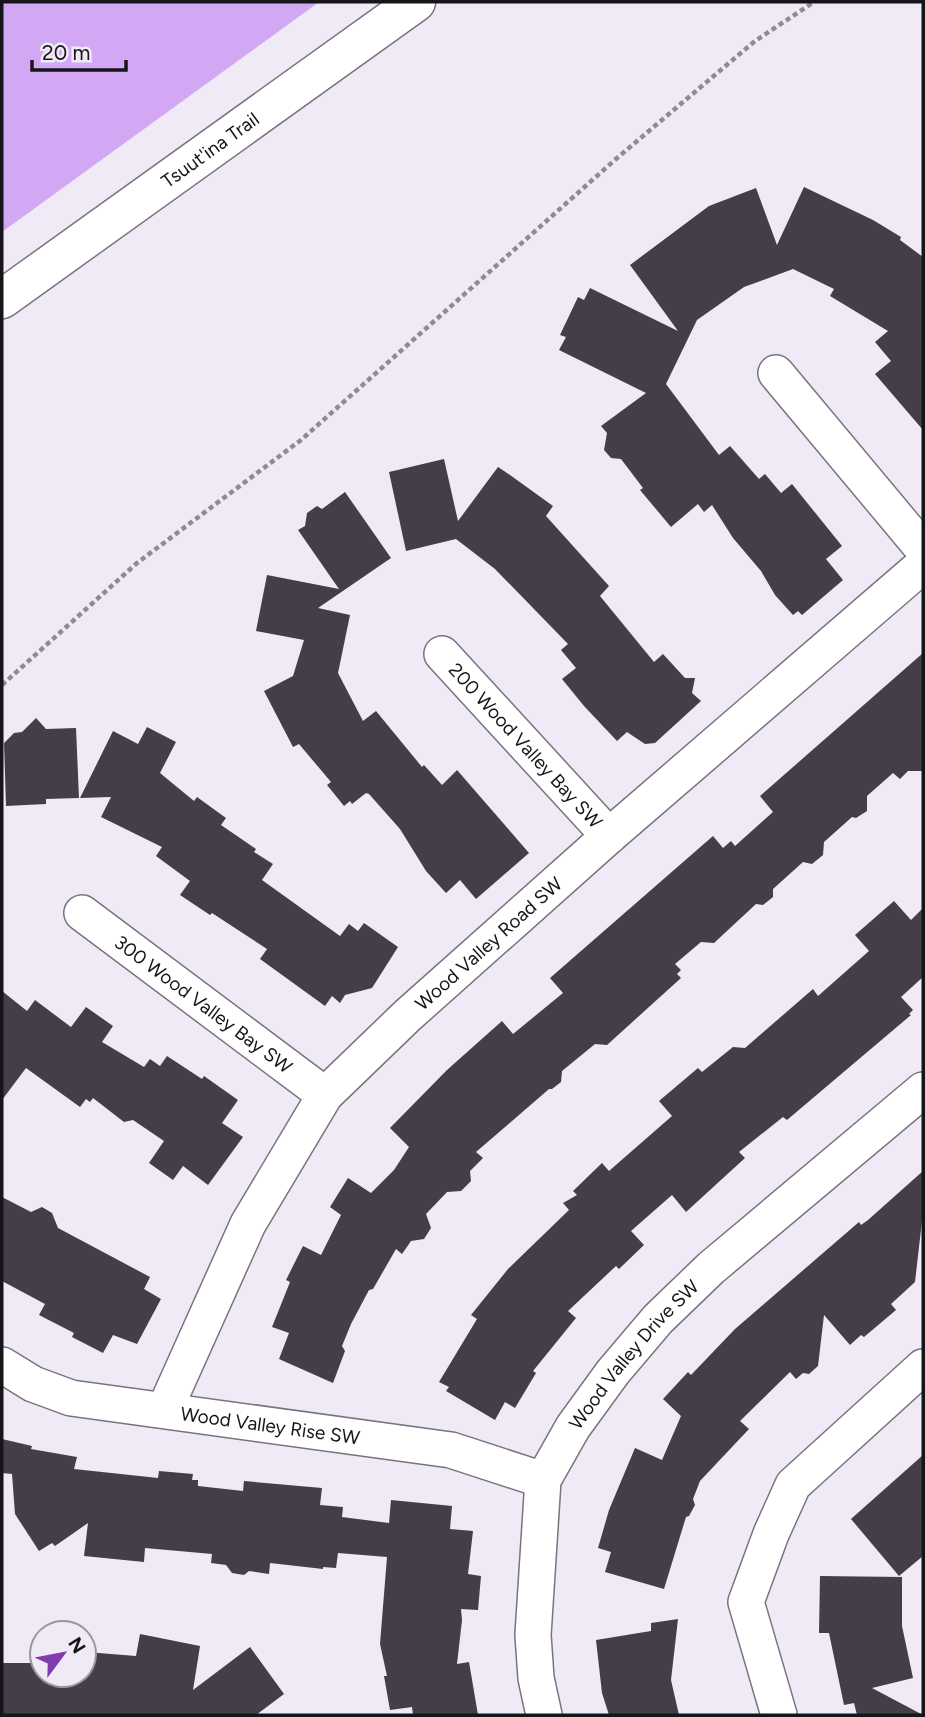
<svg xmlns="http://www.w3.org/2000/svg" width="925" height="1717" font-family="Figtree,sans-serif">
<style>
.green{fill:#d2a7f4}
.building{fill:#433e48}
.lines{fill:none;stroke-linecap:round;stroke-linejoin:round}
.minor-casing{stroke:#79737f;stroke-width:38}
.highway-casing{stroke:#79737f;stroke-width:41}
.path{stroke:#8f8a94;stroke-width:4.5;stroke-dasharray:5 3.5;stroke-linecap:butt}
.minor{stroke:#fff;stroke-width:35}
.highway{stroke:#fff;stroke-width:38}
.labels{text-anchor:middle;stroke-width:7;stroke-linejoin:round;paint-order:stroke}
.street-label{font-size:19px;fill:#18151a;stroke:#f0e9f6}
</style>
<rect width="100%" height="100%" fill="#f0e9f6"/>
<path class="green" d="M2 2H319L2 232Z"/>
<g class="building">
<path d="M804 187 873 220 901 237 900 240 923 257V430L875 374 891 361 875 342 888 331 830 296 834 289 793 269 744 287 697 320 666 384 719 455 730 446 759 479 765 474 781 493 792 484 842 546 826 559 843 580 802 615 798 611 793 615 775 595 761 571 733 538 712 505 704 512 698 504 671 527 640 490 643 488 621 459 611 458 604 450 607 433 601 426 646 393 559 350 566 337 560 335 578 297 584 300 590 288 678 331 630 265 709 206 756 188 777 245Z"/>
<path d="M444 459 458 521 498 467 510 475 553 506 546 516 609 586 600 596 654 662 663 654 685 678H695L692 693 701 701 655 743 645 744 627 732 617 741 584 706 562 679 576 668 561 650 568 644 495 569 456 539 406 551 389 472Z"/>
<path d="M345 492 391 558 318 608 350 615 338 673 363 721 376 711 422 767 424 765 442 785 457 770 529 853 476 899 460 880 446 893 426 871 400 829 369 794 366 793 352 804 350 801 344 806 327 785 331 782 299 744 293 747 264 691 293 676 304 640 256 631 267 575 339 589 298 530 305 526 307 513 317 506 322 509Z"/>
<path d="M923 653V771H908L900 779 893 773 867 796V811L856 818 852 817 824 842 823 855 812 864 803 862 773 889V897L763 905 756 904 714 943 701 942 675 964 681 970 677 974 681 978 607 1045 595 1044 562 1071 561 1082 552 1089H549L476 1152 483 1158 470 1171 471 1181 461 1191 447 1192 426 1214 431 1228 424 1239 411 1241 402 1254 396 1249 373 1289 369 1290 351 1324 342 1346 345 1351 333 1383 279 1359 289 1333 272 1327 290 1282 286 1280 303 1246 321 1255 341 1215 330 1207 348 1178 371 1193 394 1170 409 1147 390 1128 447 1070 502 1021 513 1034 563 993 550 978 713 836 723 848 731 841 735 846 773 812 760 796Z"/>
<path d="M36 718 46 729 76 728 79 798 46 799V804L6 806 4 743 14 733 22 732Z"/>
<path d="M147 727 176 742 160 773 194 801 197 797 226 818 221 825 256 849 254 852 273 864 262 880 340 936 349 924 358 931 364 923 398 947 372 988 345 995 340 1003 332 996 325 1006 260 959 267 949 212 913 210 915 180 895 190 881 156 856 162 847 101 817 111 797 80 798 113 731 138 744Z"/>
<path d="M894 901 911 920 923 908V977L901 997 913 1010 909 1014 911 1015 787 1120 783 1117 739 1152 745 1158 686 1212 672 1195 631 1231 644 1245 619 1269 616 1266 568 1311 576 1318 533 1371 536 1373 515 1408 505 1402 495 1420 446 1391 449 1387 439 1382 477 1319 471 1315 508 1269 569 1210 563 1203 577 1195 573 1191 602 1163 609 1171 672 1116 659 1101 698 1068 702 1072 733 1047 745 1048 813 989 818 996 869 951 855 935Z"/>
<path d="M2 991 27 1011 35 1000 71 1027 86 1007 113 1026 102 1042 144 1067 150 1059 160 1066 167 1056 202 1079 204 1076 238 1100 222 1123 243 1137 208 1185 183 1166 173 1180 149 1163 164 1141 133 1120 124 1122 93 1098 90 1102 86 1099 80 1107 26 1068 2 1100Z"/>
<path d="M923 1171V1212L915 1282 891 1304 896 1310 864 1337 861 1335 850 1345 824 1315 818 1366 809 1374 803 1373 796 1379 790 1372 740 1421 749 1429 700 1481 693 1499 695 1505 689 1516 686 1517 664 1589 605 1572 611 1552 598 1548 609 1510 635 1448 662 1460 681 1416 663 1399 688 1372 691 1375 735 1329 859 1222 861 1225 868 1220Z"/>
<path d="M2 1197 31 1212 42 1207 52 1213 58 1228 150 1277 144 1289 161 1299 137 1344 113 1335 103 1353 72 1337 74 1333 39 1315 45 1304 2 1281Z"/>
<path d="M2 1439 32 1446 31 1449 77 1457 74 1469 158 1478 159 1471 193 1474 192 1480H198V1486L243 1491 244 1481 322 1488 320 1505 343 1507 342 1517 389 1523 391 1500 452 1506 450 1529 473 1531 468 1574 481 1576 478 1610 461 1609 462 1620 457 1664 469 1662 478 1715H413L412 1707 390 1710 384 1676H387L380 1644 387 1557 338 1553 336 1568 323 1567V1569L270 1563 269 1574 249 1571 244 1575 232 1573 226 1565 211 1563 212 1554 145 1548 144 1562 84 1556 88 1523 55 1546 52 1543 39 1551 15 1514 12 1474 2 1473Z"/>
<path d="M923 1455V1556L899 1576 851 1519Z"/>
<path d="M820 1576 902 1577V1626L913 1678 872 1688 923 1715H857L854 1703 844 1705 829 1633H819Z"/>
<path d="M678 1619 671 1680 679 1715H609L602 1693 596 1640 651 1631V1623Z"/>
<path d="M140 1634 200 1646 193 1690 250 1647 284 1694 256 1715H2V1663H42V1675H84L86 1652 136 1656Z"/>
</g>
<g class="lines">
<defs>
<g id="minor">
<path d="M776 373 923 549"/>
<path id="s1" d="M442 654 609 836"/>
<path id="s2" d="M82 913 325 1095"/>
<path id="s3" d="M2 1365 33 1384 71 1398 451 1450 543 1480"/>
<path id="s4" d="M165 1409 248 1224 325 1095 408 1015 609 836 923 565"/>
<path id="s5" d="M544 1715 536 1678 533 1635 543 1480 573 1427 613 1372 658 1319 711 1268 923 1090"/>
<path d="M779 1715 746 1602 771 1534 793 1485 923 1367"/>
</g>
<g id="highway">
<path id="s6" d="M2 299 416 2"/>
</g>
</defs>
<use href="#minor" class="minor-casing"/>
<use href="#highway" class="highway-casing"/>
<path class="path" d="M2 685 137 563 301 440 617 158 755 41 814 2"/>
<use href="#minor" class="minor"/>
<use href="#highway" class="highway"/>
</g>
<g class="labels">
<g class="street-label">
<text dy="7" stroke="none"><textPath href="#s6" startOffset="256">Tsuut'ina Trail</textPath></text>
<text dy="7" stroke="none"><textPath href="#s1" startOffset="124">200 Wood Valley Bay SW</textPath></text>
<text dy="7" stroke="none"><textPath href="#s4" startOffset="576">Wood Valley Road SW</textPath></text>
<text dy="7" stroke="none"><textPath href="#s2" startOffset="152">300 Wood Valley Bay SW</textPath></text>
<text dy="7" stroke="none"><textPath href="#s5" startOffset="392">Wood Valley Drive SW</textPath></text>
<text dy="7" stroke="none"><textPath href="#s3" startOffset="278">Wood Valley Rise SW</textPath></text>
</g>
</g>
<rect width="925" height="1717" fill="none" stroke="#18151a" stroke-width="7"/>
<g transform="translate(63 1654) rotate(58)"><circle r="33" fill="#f0e9f6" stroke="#9a949e" stroke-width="2"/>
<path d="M0-5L12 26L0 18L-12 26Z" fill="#823caf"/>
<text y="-10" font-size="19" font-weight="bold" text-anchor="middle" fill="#18151a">N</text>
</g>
<path d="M32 60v10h94v-10" fill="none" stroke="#18151a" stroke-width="3.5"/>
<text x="42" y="60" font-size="21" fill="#18151a" stroke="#f0e9f6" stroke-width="5" paint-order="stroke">20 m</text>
</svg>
